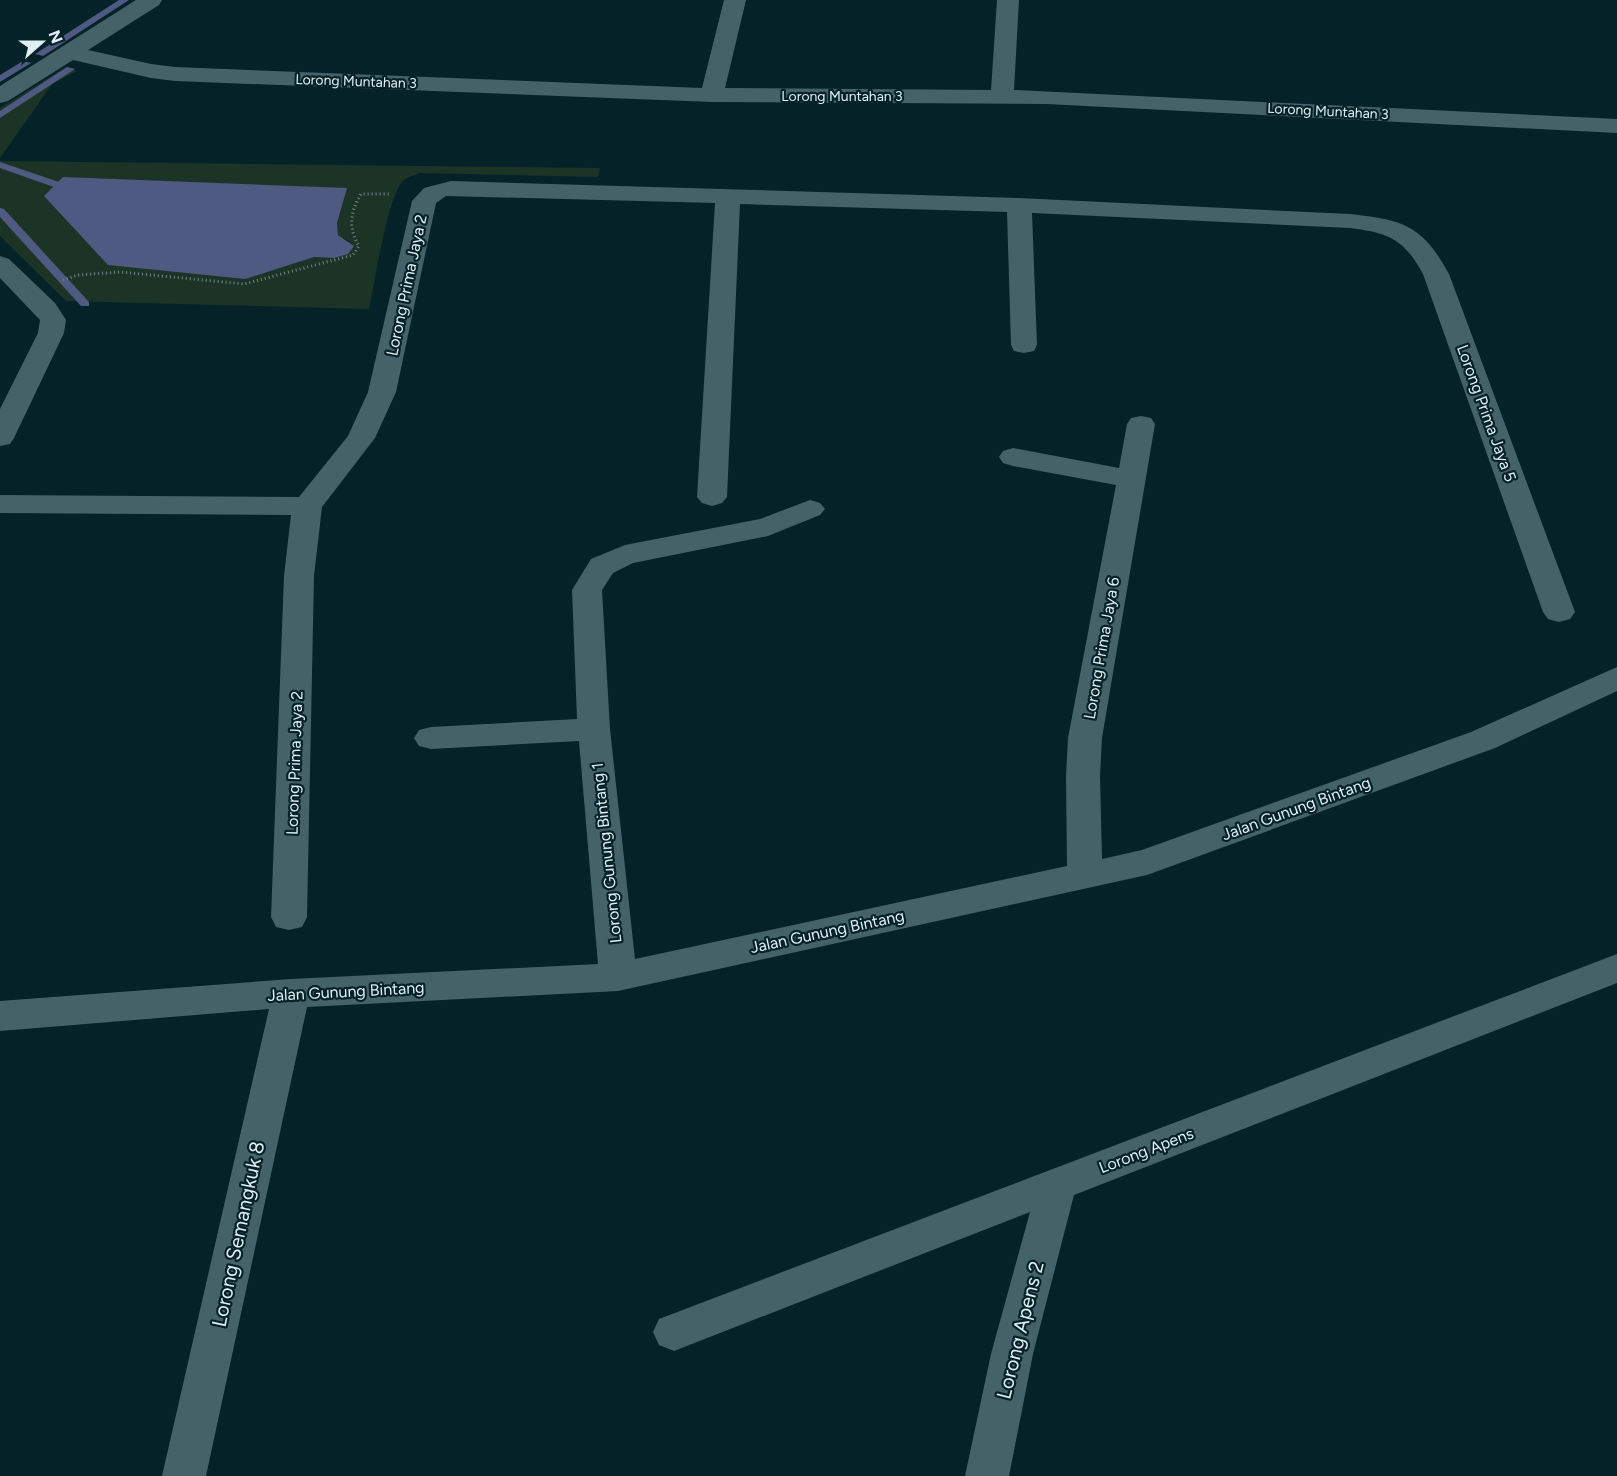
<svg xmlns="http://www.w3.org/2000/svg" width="1617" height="1476" font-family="Figtree,sans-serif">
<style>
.green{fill:#1b3426;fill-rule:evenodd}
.water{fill:#4e5a81}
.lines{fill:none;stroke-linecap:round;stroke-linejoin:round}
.stream{fill:#4e5a81;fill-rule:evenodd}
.path{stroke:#70868b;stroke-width:3;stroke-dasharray:1 3;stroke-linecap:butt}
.minor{fill:#456268;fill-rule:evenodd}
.labels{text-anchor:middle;stroke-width:4.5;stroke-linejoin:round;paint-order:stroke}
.far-street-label{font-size:14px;fill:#dfeff3;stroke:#052228}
.street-label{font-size:16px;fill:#dfeff3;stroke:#052228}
.near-street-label{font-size:20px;fill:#dfeff3;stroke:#052228}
</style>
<rect width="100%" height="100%" fill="#052228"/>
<g class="green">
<path d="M66 67 77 71 52 84 0 158V108Z"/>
<path d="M0 161 600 168 598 177 419 173C413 176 406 177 402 182 387 200 375 281 369 309L66 301 0 236ZM346 188 337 223 338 235 350 242 334 258 314 257Z"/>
</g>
<path class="water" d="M63 177 347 188 337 223 338 235 354 246 348 254 334 258 314 257 245 279 108 265 44 196Z"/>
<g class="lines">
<g class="stream">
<path d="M119 0H129L43 56 35 54Z"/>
<path d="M23 61 31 63 0 82V75Z"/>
<path d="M67 67 75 69 0 118V111Z"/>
<path d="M0 162 59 182 60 184 55 187 51 186 0 168Z"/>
<path d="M0 208 4 209 89 302V306H81L0 217Z"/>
</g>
<path class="path" d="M63 280 78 275 120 272 244 284 353 255 359 246C348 228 350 212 361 194H391"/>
<g class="minor">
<path d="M136 0H162L159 5 88 50 151 64 175 67 702 88 724 0H746L725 88 991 90 997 0H1019L1014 90 1617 119V133L1046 104 712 102 175 81 151 78 73 60 8 101 0 103V86Z"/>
<path d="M451 181 1019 198 1350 214C1404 220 1422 225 1449 274L1575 612 1570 619 1559 622 1548 619 1543 612 1423 274C1404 239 1389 233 1350 228L1032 213 1037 345 1034 351 1024 353 1014 351 1011 345 1007 212 740 204 727 497 722 503 712 506 702 503 697 497 715 203 446 196 436 203 396 392 375 438 322 507 314 576 307 917 302 927 289 930 276 927 271 917 284 576 291 515 0 513V495L299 497 348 436 368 392 412 201 424 188Z"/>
<path d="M0 256 9 259 55 303 66 320 64 333 14 438 10 444 0 446V409L38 333 40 320 0 278Z"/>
<path d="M1141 416 1151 418 1155 424 1102 738 1100 776 1102 859 1142 850 1471 732 1617 667V691L1495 748 1147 875 618 991 307 1007 206 1476H162L269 1009 0 1031V1001L291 979 598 964 579 741 431 749 419 746 414 738 419 730 431 727 577 719 572 590 591 559 625 545 760 519 810 500 820 503 825 509 820 515 768 536 633 563 613 573 602 590 610 729 635 959 1067 866 1066 776 1068 738 1116 485 1013 466 1003 463 999 457 1003 451 1013 448 1119 468 1127 424 1131 418Z"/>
<path d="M1617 954V983L1074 1195 1033 1354 1009 1476H965L991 1354 1030 1212 674 1351 659 1345 653 1332 659 1319Z"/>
</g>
</g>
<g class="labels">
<g class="far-street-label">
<text transform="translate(356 81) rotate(2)" y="5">Lorong Muntahan 3</text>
<text x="842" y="101">Lorong Muntahan 3</text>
<text transform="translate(1328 111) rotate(3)" y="5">Lorong Muntahan 3</text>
</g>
<g class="street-label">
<text transform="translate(406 285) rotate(-78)" y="6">Lorong Prima Jaya 2</text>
<text transform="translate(1487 413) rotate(70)" y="6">Lorong Prima Jaya 5</text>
<text transform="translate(1101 648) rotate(-80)" y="6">Lorong Prima Jaya 6</text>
<text transform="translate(294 763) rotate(-88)" y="6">Lorong Prima Jaya 2</text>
<text transform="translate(1296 808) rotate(-20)" y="6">Jalan Gunung Bintang</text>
<text transform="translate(606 853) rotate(-96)" y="6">Lorong Gunung Bintang 1</text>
<text transform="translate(827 931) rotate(-12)" y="6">Jalan Gunung Bintang</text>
<text transform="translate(346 991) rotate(-3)" y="6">Jalan Gunung Bintang</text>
<text transform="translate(1146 1150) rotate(-21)" y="6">Lorong Apens</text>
</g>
<g class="near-street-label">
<text transform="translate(238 1234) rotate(-78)" y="7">Lorong Semangkuk 8</text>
<text transform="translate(1020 1330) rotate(-76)" y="7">Lorong Apens 2</text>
</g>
</g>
<g transform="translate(42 42) rotate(69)" stroke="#052228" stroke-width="4.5" paint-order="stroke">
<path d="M0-4.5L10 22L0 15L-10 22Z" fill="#dfeff3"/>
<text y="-9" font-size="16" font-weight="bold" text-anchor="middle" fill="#dfeff3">N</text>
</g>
</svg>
